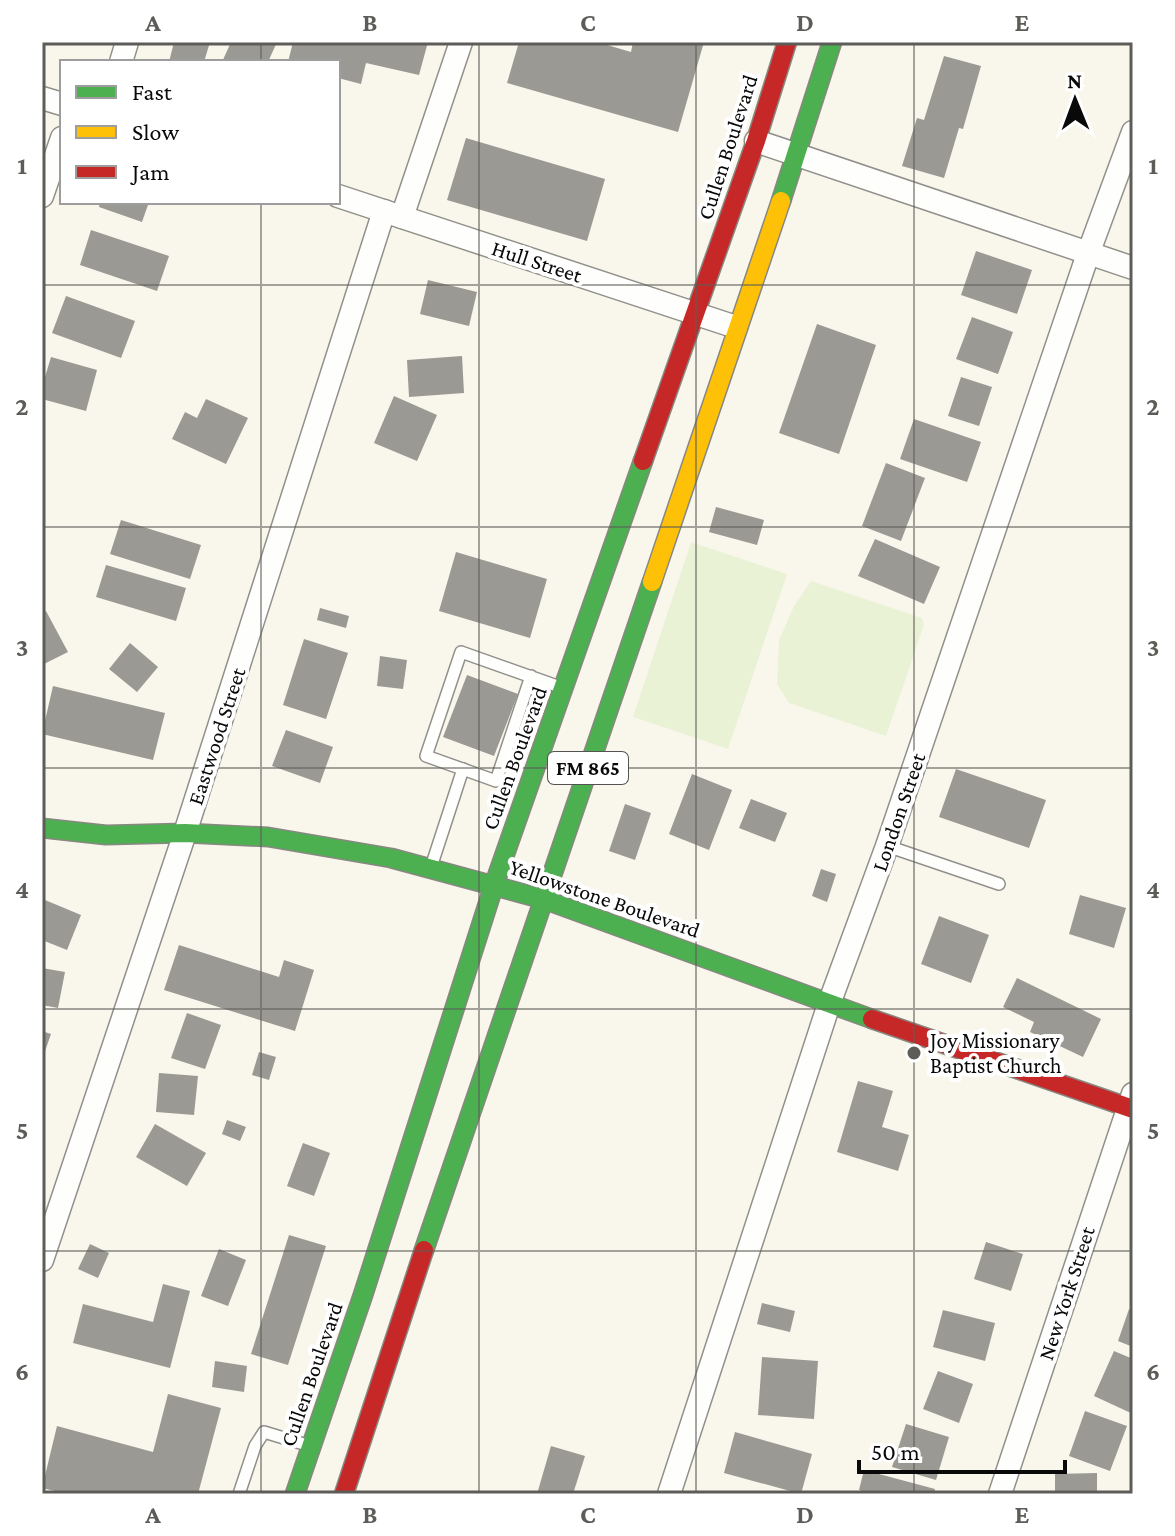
<svg xmlns="http://www.w3.org/2000/svg" width="1175" height="1536" font-family="'Crimson Pro',serif">
<style>
.pitch{fill:#eaf2d6}
.building{fill:#9b9993}
.lines{fill:none;stroke-linecap:round;stroke-linejoin:round}
.lane-casing{stroke:#91908b;stroke-width:14}
.street-casing{stroke:#91908b;stroke-width:25}
.fast-casing{stroke:#888782;stroke-width:21}
.slow-casing{stroke:#888782;stroke-width:21}
.jam-casing{stroke:#888782;stroke-width:21}
.lane{stroke:#fefefc;stroke-width:11}
.street{stroke:#fefefc;stroke-width:22}
.fast{stroke:#4caf50;stroke-width:18}
.slow{stroke:#ffc107;stroke-width:18}
.jam{stroke:#c62828;stroke-width:18}
.grid{fill:none;stroke:#5d5c58;stroke-width:2;stroke-opacity:0.55}
.poi-dot{fill:#5d5c58;stroke:#fff;stroke-width:3}
.labels{text-anchor:middle;stroke-width:8;stroke-linejoin:round;paint-order:stroke}
.shield{fill:#fff;stroke:#535353;stroke-width:2}
.shield-label{font-size:20px;font-weight:bold;fill:#090909}
.street-label{font-size:22px;fill:#090909;stroke:#fff}
.poi-label{font-size:22px;fill:#090909;stroke:#fff;text-anchor:start}
.neatline{fill:none;stroke:#5d5c58;stroke-width:3}
.grid-label{font-size:26px;text-anchor:middle;font-weight:bold;fill:#5d5c58}
</style>
<rect width="100%" height="100%" fill="#f9f7ec"/>
<g class="pitch">
<path d="M691 542 787 574 728 749 633 717Z"/>
<path d="M811 581 922 618 924 625 886 736 789 703 777 684 779 640 794 606Z"/>
</g>
<g class="building">
<path d="M174 42H210L204 62H169Z"/>
<path d="M231 42H277L268 62H222Z"/>
<path d="M293 42H428L419 75 366 63 361 84 338 78V62H288Z"/>
<path d="M519 42H597L631 52 633 42H704L678 132 507 83Z"/>
<path d="M944 56 981 66 963 129 959 128 944 178 902 166 917 118 924 120Z"/>
<path d="M466 138 605 179 587 241 447 200Z"/>
<path d="M100 202H149L142 222 99 207Z"/>
<path d="M91 230 169 256 157 291 80 265Z"/>
<path d="M976 251 1032 270 1017 314 961 295Z"/>
<path d="M428 280 477 292 469 326 420 314Z"/>
<path d="M66 296 135 321 121 358 52 333Z"/>
<path d="M972 317 1013 332 998 374 956 359Z"/>
<path d="M817 324 876 345 839 454 779 433Z"/>
<path d="M462 356 464 393 409 397 407 360Z"/>
<path d="M51 357 97 370 86 411 42 399V387Z"/>
<path d="M961 377 992 387 979 426 948 416Z"/>
<path d="M394 396 437 415 417 461 374 443Z"/>
<path d="M206 399 248 418 226 464 172 439 185 412 197 418Z"/>
<path d="M914 419 981 442 967 482 900 459Z"/>
<path d="M886 463 925 478 901 541 862 526Z"/>
<path d="M716 507 764 520 757 545 709 532Z"/>
<path d="M121 520 201 545 190 579 110 554Z"/>
<path d="M875 539 940 567 924 604 858 576Z"/>
<path d="M456 552 547 579 530 638 439 611Z"/>
<path d="M106 565 186 588 176 621 96 597Z"/>
<path d="M320 608 349 616 346 628 317 620Z"/>
<path d="M46 611 68 652 42 665V613Z"/>
<path d="M304 639 348 653 326 719 283 705Z"/>
<path d="M130 643 158 667 137 692 109 669Z"/>
<path d="M380 656 407 660 403 689 377 686Z"/>
<path d="M467 675 518 694 494 756 443 737Z"/>
<path d="M53 686 165 713 153 760 42 734Z"/>
<path d="M286 730 333 747 320 783 272 766Z"/>
<path d="M956 769 1046 800 1029 848 939 817Z"/>
<path d="M692 774 732 790 709 850 669 834Z"/>
<path d="M751 799 787 813 775 842 739 828Z"/>
<path d="M625 804 651 813 635 860 609 851Z"/>
<path d="M821 869 836 874 827 902 812 896Z"/>
<path d="M1080 895 1126 908 1114 948 1069 934Z"/>
<path d="M45 900 81 915 67 950 42 940V906Z"/>
<path d="M939 916 989 935 971 983 921 964Z"/>
<path d="M179 945 279 977 284 960 314 970 295 1031 164 990Z"/>
<path d="M42 968 65 972 58 1008 42 1005Z"/>
<path d="M1017 978 1101 1019 1083 1057 1030 1032 1034 1022 1003 1007Z"/>
<path d="M187 1013 221 1025 205 1069 171 1058Z"/>
<path d="M42 1031 51 1034 43 1057H42Z"/>
<path d="M259 1052 276 1057 269 1080 252 1075Z"/>
<path d="M159 1073 198 1076 194 1115 156 1112Z"/>
<path d="M858 1081 893 1091 882 1127 909 1135 898 1171 837 1152Z"/>
<path d="M227 1120 246 1127 240 1141 222 1134Z"/>
<path d="M155 1124 206 1153 187 1186 136 1157Z"/>
<path d="M303 1143 330 1153 314 1196 287 1186Z"/>
<path d="M289 1235 326 1246 288 1365 251 1354Z"/>
<path d="M986 1242 1023 1254 1011 1291 974 1279Z"/>
<path d="M90 1244 109 1253 98 1278 78 1269Z"/>
<path d="M219 1249 246 1260 228 1306 201 1296Z"/>
<path d="M163 1284 190 1291 170 1368 73 1343 83 1304 153 1322Z"/>
<path d="M762 1303 795 1311 790 1332 757 1324Z"/>
<path d="M1129 1309 1133 1311V1347L1118 1341Z"/>
<path d="M943 1310 995 1323 985 1361 933 1347Z"/>
<path d="M1114 1351 1133 1359V1414L1094 1396Z"/>
<path d="M762 1357 818 1361 814 1419 758 1415Z"/>
<path d="M215 1361 247 1366 244 1392 212 1387Z"/>
<path d="M938 1371 973 1384 959 1423 923 1409Z"/>
<path d="M168 1394 221 1408 198 1494H67L42 1488 57 1426 153 1452Z"/>
<path d="M1085 1411 1127 1426 1110 1471 1069 1456Z"/>
<path d="M906 1424 949 1437 936 1480 892 1467Z"/>
<path d="M735 1432 812 1454 801 1494 724 1473Z"/>
<path d="M551 1446 585 1456 573 1494H537Z"/>
<path d="M864 1470 935 1489 934 1494H872L859 1490Z"/>
<path d="M1097 1473V1494H1055V1474Z"/>
</g>
<g class="lines">
<defs>
<g id="lane">
<path d="M531 676 496 781 426 756 461 652 560 687"/>
<path d="M887 846 999 884"/>
<path d="M432 864 463 769"/>
<path d="M239 1494 255 1446 264 1432 307 1445"/>
</g>
<g id="street">
<path d="M121 62 127 42"/>
<path d="M42 98 62 104"/>
<path d="M756 141 1133 268"/>
<path d="M42 196 62 138"/>
<path d="M338 196 736 327"/>
<path d="M402 217 461 42"/>
<path d="M42 1260 185 833 384 211"/>
<path d="M669 1494 829 1004 887 846 1088 254 1133 132"/>
<path d="M1000 1494 1133 1094"/>
</g>
<g id="fast">
<path d="M781 201 832 42"/>
<path d="M42 828 106 835 185 833 268 837 391 858 543 899 872 1019"/>
<path d="M424 1250 652 582"/>
<path d="M295 1494 363 1295 494 885 643 461"/>
</g>
<path id="slow" d="M652 582 781 201"/>
<g id="jam">
<path d="M643 461 756 141 787 42"/>
<path d="M872 1019 1133 1109"/>
<path d="M344 1494 424 1250"/>
</g>
</defs>
<use href="#lane" class="lane-casing"/>
<use href="#street" class="street-casing"/>
<use href="#fast" class="fast-casing"/>
<use href="#slow" class="slow-casing"/>
<use href="#jam" class="jam-casing"/>
<use href="#lane" class="lane"/>
<use href="#street" class="street"/>
<use href="#fast" class="fast"/>
<use href="#slow" class="slow"/>
<use href="#jam" class="jam"/>
</g>
<path class="grid" d="M261 42V62M479 42V1494M696 42V1494M914 42V1494M261 202V1494M42 285H1133M42 527H1133M42 768H1133M42 1009H1133M42 1251H1133"/>
<circle class="poi-dot" cx="914" cy="1053" r="8"/>
<g class="labels">
<rect class="shield" x="548" y="752" width="80" height="32" rx="6"/>
<g class="shield-label">
<text x="588" y="775">FM 865</text>
</g>
<g class="street-label">
<text transform="translate(727 147) rotate(-72)" y="8">Cullen Boulevard</text>
<text transform="translate(537 261) rotate(18)" y="8">Hull Street</text>
<text transform="translate(216 736) rotate(-72)" y="8">Eastwood Street</text>
<text transform="translate(514 758) rotate(-70)" y="8">Cullen Boulevard</text>
<text transform="translate(898 812) rotate(-71)" y="8">London Street</text>
<text transform="translate(605 898) rotate(19)" y="8">Yellowstone Boulevard</text>
<text transform="translate(1066 1293) rotate(-72)" y="8">New York Street</text>
<text transform="translate(311 1374) rotate(-71)" y="8">Cullen Boulevard</text>
</g>
<g class="poi-label">
<text x="930" y="1048">Joy Missionary<tspan x="930" dy="25">Baptist Church</tspan></text>
</g>
</g>
<rect width="1175" height="1536" fill="none" stroke="#ffffff" stroke-width="88"/>
<rect x="60" y="60" width="280" height="144" fill="#ffffff" stroke="#9d9d9d" stroke-width="2"/>
<rect x="76" y="86" width="40" height="12" fill="#4caf50" stroke="#9d9d9d" stroke-width="2"/>
<text x="132" y="100" font-size="24" fill="#090909">Fast</text>
<rect x="76" y="126" width="40" height="12" fill="#ffc107" stroke="#9d9d9d" stroke-width="2"/>
<text x="132" y="140" font-size="24" fill="#090909">Slow</text>
<rect x="76" y="166" width="40" height="12" fill="#c62828" stroke="#9d9d9d" stroke-width="2"/>
<text x="132" y="180" font-size="24" fill="#090909">Jam</text>
<g transform="translate(1075 100) rotate(359)" stroke="#ffffff" stroke-width="6" paint-order="stroke">
<path d="M0-6L14 30L0 20L-14 30Z" fill="#090909"/>
<text y="-12" font-size="22" font-weight="bold" text-anchor="middle" fill="#090909">N</text>
</g>
<path d="M859 1460v12h206v-12" fill="none" stroke="#090909" stroke-width="4"/>
<text x="871" y="1460" font-size="24" fill="#090909" stroke="#ffffff" stroke-width="6" paint-order="stroke">50 m</text>
<rect x="44" y="44" width="1087" height="1448" class="neatline"/>
<g class="grid-label">
<text x="153" y="31">A</text>
<text x="370" y="31">B</text>
<text x="588" y="31">C</text>
<text x="805" y="31">D</text>
<text x="1022" y="31">E</text>
<text x="22" y="174">1</text>
<text x="1153" y="174">1</text>
<text x="22" y="415">2</text>
<text x="1153" y="415">2</text>
<text x="22" y="656">3</text>
<text x="1153" y="656">3</text>
<text x="22" y="898">4</text>
<text x="1153" y="898">4</text>
<text x="22" y="1139">5</text>
<text x="1153" y="1139">5</text>
<text x="22" y="1380">6</text>
<text x="1153" y="1380">6</text>
<text x="153" y="1523">A</text>
<text x="370" y="1523">B</text>
<text x="588" y="1523">C</text>
<text x="805" y="1523">D</text>
<text x="1022" y="1523">E</text>
</g>
</svg>
